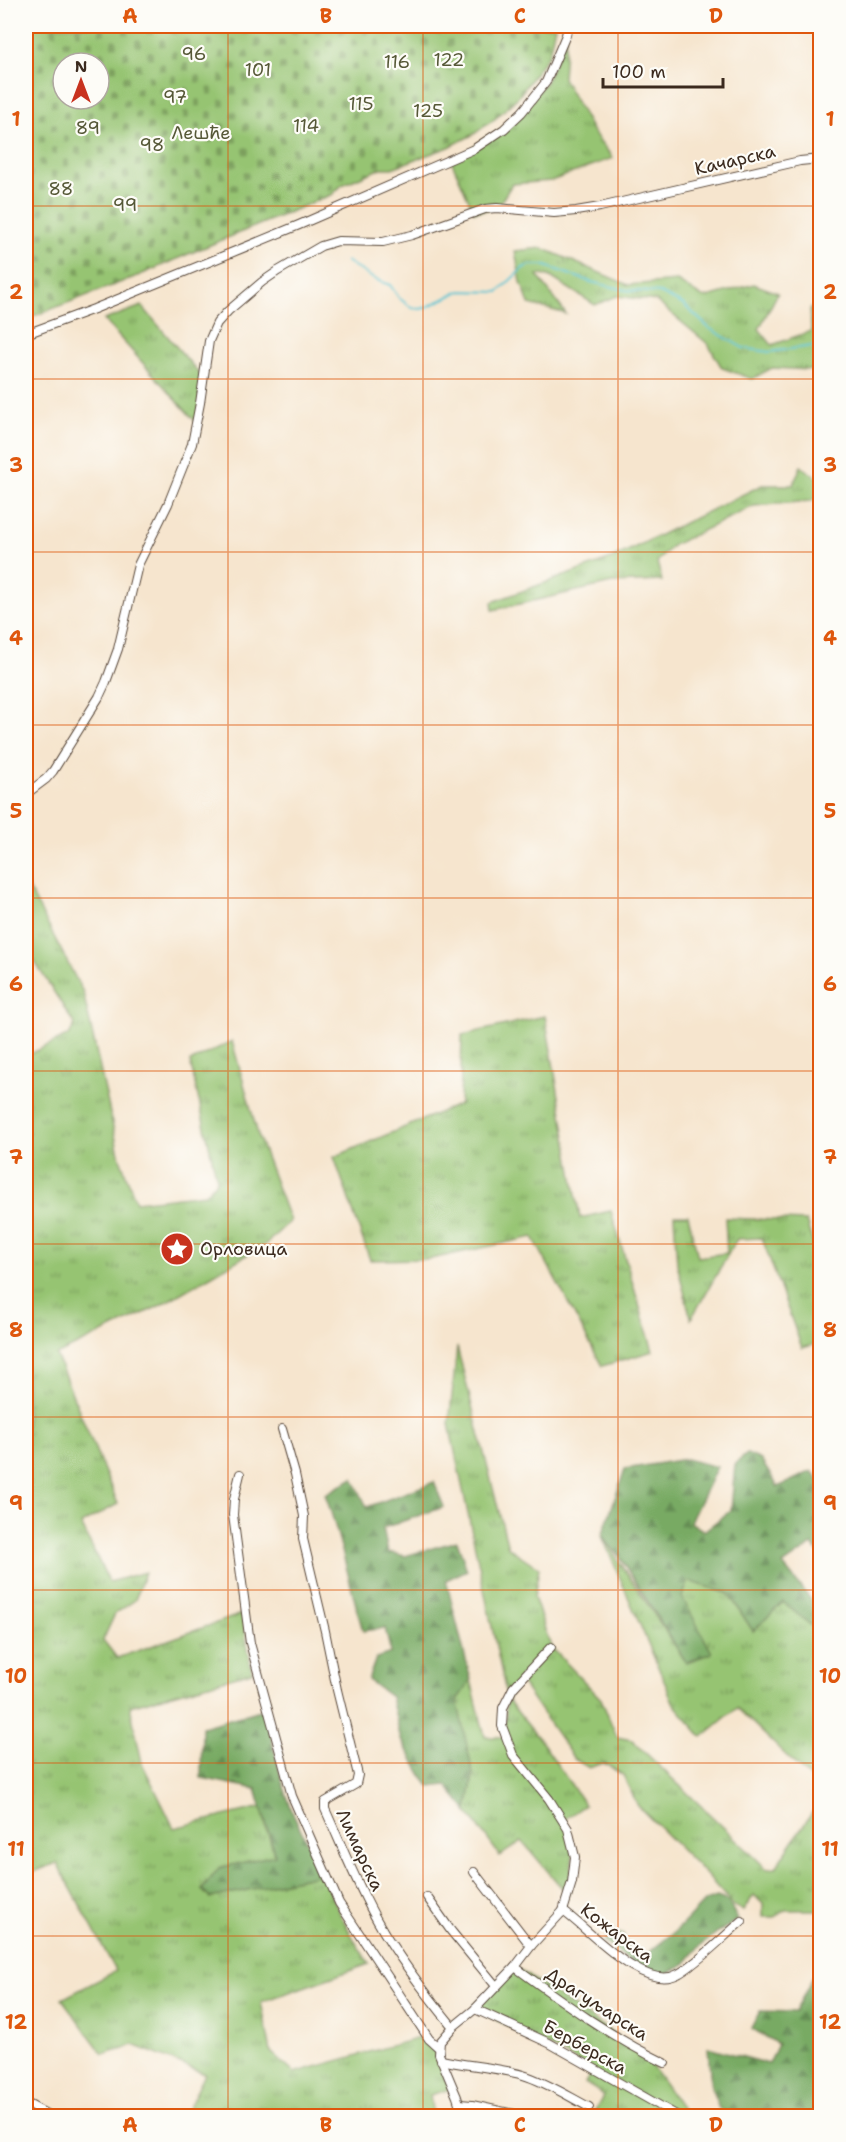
<svg xmlns="http://www.w3.org/2000/svg" width="846" height="2142" font-family="'Shantell Sans',sans-serif">
<style>
.grass{fill:url(#grass-tufts);stroke:#687748;stroke-width:1.5}
.forest{fill:url(#forest-firs);stroke:#5a6a41;stroke-width:1.5}
.cemetery{fill:url(#cemetery-stones);stroke:#687748;stroke-width:1.5;fill-rule:evenodd}
.lines{fill:none;stroke-linecap:round;stroke-linejoin:round}
.stream{stroke:#58c4d2;stroke-width:2}
.street-casing{stroke:#574638;stroke-width:10}
.street{stroke:#fff;stroke-width:8}
.grid{fill:none;stroke:#df570d;stroke-width:1.5;stroke-opacity:0.55}
.labels{text-anchor:middle;stroke-width:4.5;stroke-linejoin:round;paint-order:stroke}
.park-label{font-size:18px;fill:#565837;stroke:#fdfcf7}
.street-label{font-size:18px;fill:#3b2a1e;stroke:#fdfcf7}
.poi-label{font-size:18px;fill:#3b2a1e;stroke:#fdfcf7;text-anchor:start}
.neatline{fill:none;stroke:#df570d;stroke-width:2}
.grid-label{font-size:20px;text-anchor:middle;font-weight:bold;fill:#df570d}
</style>
<defs>
<pattern id="grass-tufts" width="24" height="20" patternUnits="userSpaceOnUse" patternTransform="scale(1.5)"><rect width="24" height="20" fill="#96c472"/><path d="M3 7l-1-3M5 7V3M7 7l1-3M15 17l-1-3M17 17v-4M19 17l1-3" fill="none" stroke="#7c9f5d"/></pattern>
<pattern id="forest-firs" width="22" height="20" patternUnits="userSpaceOnUse" patternTransform="scale(1.5)"><rect width="22" height="20" fill="#78aa64"/><path d="M5 1l3.5 6h-7zM16 11l3.5 6h-7z" fill="#648b52"/></pattern>
<pattern id="cemetery-stones" width="16" height="16" patternUnits="userSpaceOnUse" patternTransform="scale(1.5)"><rect width="16" height="16" fill="#96c472"/><path d="M2 7V4a2 2 0 0 1 4 0v3zM10 15v-3a2 2 0 0 1 4 0v3z" fill="#7c9f5d"/></pattern>
</defs>
<rect width="100%" height="100%" fill="#fdfcf7"/>
<filter id="ink" filterUnits="userSpaceOnUse"><feTurbulence type="fractalNoise" baseFrequency=".0167" numOctaves="2"/><feDisplacementMap in="SourceGraphic" scale="12" xChannelSelector="R" yChannelSelector="G"/><feConvolveMatrix kernelMatrix="1 2 1 2 8 2 1 2 1" color-interpolation-filters="sRGB"/></filter>
<filter id="wash" filterUnits="userSpaceOnUse"><feTurbulence type="fractalNoise" baseFrequency=".008" numOctaves="4" result="noise"/><feDisplacementMap in="SourceGraphic" scale="24" xChannelSelector="R" yChannelSelector="G"/><feGaussianBlur stdDeviation="1.35" result="paint"/><feColorMatrix in="noise" values="0 0 0 0 0 0 0 0 0 0 0 0 0 0 0 0 0 1.4 0 .05"/><feComposite in="paint" operator="in"/></filter>
<g filter="url(#wash)">
<rect width="100%" height="100%" fill="#f6e5ce"/>
<g class="grass">
<path d="M566 35 563 78 593 132 613 158 551 181 512 184 497 208 474 212 451 160 504 129 546 82Z"/>
<path d="M542 248 628 285 677 281 704 298 754 284 778 293 759 329 772 345 811 331 810 309 820 304V365L811 370 772 368 752 379 722 368 708 344 656 301 617 296 595 305 549 276 537 275 566 314 529 304 521 282 515 251Z"/>
<path d="M142 306 203 378 197 423 104 320Z"/>
<path d="M801 466 820 480V494L811 501 754 506 673 545 657 562 662 581 612 583 493 610 492 602 611 559 762 485H793Z"/>
<path d="M26 883 83 992 120 1158 136 1202 205 1194 217 1180 190 1062 232 1041 259 1138 290 1221 266 1244 157 1307 56 1355 118 1504 81 1524 109 1582 145 1572 135 1600 115 1614 103 1640 117 1658 242 1614 252 1672 130 1706 142 1763 174 1828 262 1807 267 1831 275 1855 219 1868 202 1890 210 1898 322 1874C335 1906 350 1935 369 1964L261 2002 271 2052 294 2073 419 2038 433 2047 450 2089 430 2095 433 2116H187L186 2113 205 2074 134 2045 103 2054 62 1999 116 1971 57 1863 26 1875V1056L69 1035 75 1025 26 948Z"/>
<path d="M545 1016 580 1218 611 1211 653 1351 602 1366 533 1237 431 1259 370 1260 334 1157 460 1104 462 1035Z"/>
<path d="M674 1215H688L698 1257 727 1253 725 1218 806 1221 820 1266V1343L802 1348 762 1238 737 1239 691 1319 677 1264Z"/>
<path d="M457 1347 508 1547 539 1568 534 1597 551 1647 601 1699 617 1737 632 1740 767 1869 775 1868 820 1801V1910H785L775 1917H763V1904L754 1895 743 1911 734 1906 701 1869 638 1806 623 1775 604 1763 589 1768 574 1759 520 1681 507 1699 544 1745 585 1805 565 1819 574 1847 568 1895 522 1841 500 1856 467 1811 473 1774 456 1700 471 1680 485 1737H504L507 1698 449 1424Z"/>
<path d="M602 1536 686 1662 712 1653 682 1597 689 1580 729 1594 753 1631 783 1602 820 1633V1788L737 1708 702 1737 674 1704Z"/>
<path d="M515 1967 643 2053 687 2116H582L586 2110 593 2114 604 2095 585 2083 593 2069 475 2009Z"/>
</g>
<g class="forest">
<path d="M747 1454 761 1460 778 1487 812 1471 820 1482V1516L817 1520 820 1524V1555L812 1545 783 1565 820 1611V1633L783 1602 753 1631 729 1594 689 1581 682 1597 712 1653 686 1662 619 1556 602 1536 625 1469 686 1459 717 1467 690 1522 704 1531 731 1510 735 1464Z"/>
<path d="M353 1478 367 1507 434 1482 444 1507 383 1528 388 1552 405 1556 457 1541 467 1570 446 1580 471 1680 457 1700 473 1774 467 1811 446 1785 429 1787 401 1740 391 1697 368 1680 376 1658 391 1653 385 1628 363 1631C350 1586 341 1539 325 1494Z"/>
<path d="M264 1709 282 1781 292 1811 322 1874 210 1898 202 1890 219 1868 275 1855 256 1789 201 1778 202 1727Z"/>
<path d="M717 1897 728 1901 738 1920 715 1934 698 1948 686 1963 669 1973 642 1970 604 1942 613 1931 623 1935 629 1950 643 1957 679 1928 705 1901Z"/>
<path d="M816 1971H820V2116H739L719 2109 711 2087 708 2047 769 2064 778 2044 751 2028 760 2011 795 2012Z"/>
</g>
<path class="cemetery" d="M26 26H555L549 54 519 96 496 118 474 134 449 147 392 168H381L342 185 333 194 186 255 140 275 26 319ZM63 63H99V99H63Z"/>
<g class="lines">
<path class="stream" d="M346 261 374 279 390 285 399 298 412 308 421 309 429 306 460 291 498 292 523 268 530 265H543L591 282 626 290 660 293 684 305 709 328 743 348 769 352 820 345"/>
</g>
</g>
<g filter="url(#ink)">
<g class="lines">
<defs>
<g id="street">
<path d="M26 334 94 309 299 225 474 149 504 129 522 112 546 82 566 35 568 26"/>
<path d="M26 794 46 779 53 771 99 697 106 682 118 649 138 565 168 504 192 444 200 403 209 341 217 323 228 311 262 282 278 271 321 246 338 241 383 242 412 235 485 209 497 208 554 213 576 211 600 207 800 161 820 159"/>
<path d="M282 1429 295 1474 304 1516 303 1539 325 1631 337 1690 358 1775 356 1784 325 1802V1809C342 1846 357 1885 378 1922 399 1959 426 1994 453 2027"/>
<path d="M240 1474 234 1499 233 1515 250 1643 292 1796 339 1903 429 2039 438 2047"/>
<path d="M474 1872 531 1946"/>
<path d="M427 1897 451 1931 496 1986"/>
<path d="M563 1911C590 1930 644 1993 678 1974 697 1964 724 1936 742 1921"/>
<path d="M515 1967C564 2003 611 2037 665 2063"/>
<path d="M475 2009 549 2043 678 2116"/>
<path d="M441 2060C468 2066 496 2067 523 2075 546 2082 568 2096 589 2107"/>
<path d="M26 2103 50 2116"/>
<path d="M460 2104 472 2105 524 2116"/>
<path d="M463 2116 457 2097 439 2054 440 2042 453 2027 475 2009 515 1967 531 1946 563 1911 572 1882 575 1857 568 1829 549 1799 513 1755 502 1726 503 1708 513 1688 551 1647"/>
</g>
</defs>
<use href="#street" class="street-casing"/>
<use href="#street" class="street"/>
</g>
</g>
<path class="grid" d="M228 26V2116M423 26V2116M618 26V2116M26 206H820M26 379H820M26 552H820M26 725H820M26 898H820M26 1071H820M26 1244H820M26 1417H820M26 1590H820M26 1763H820M26 1936H820"/>
<defs>
<symbol id="sight-disc" viewBox="-11 -11 22 22"><circle r="9.5" fill="#c8321e" stroke="#fdfcf7"/><path d="M0-6L1.8-2.2L6-1.7L2.9 1.2L3.7 5.4L0 3.3L-3.7 5.4L-2.9 1.2L-6-1.7L-1.8-2.2Z" fill="#fff"/></symbol>
</defs>
<g fill-rule="evenodd">
<use href="#sight-disc" x="158" y="1230" width="38" height="38"/>
</g>
<g class="labels">
<g class="park-label">
<text x="194" y="60">96</text>
<text x="449" y="66">122</text>
<text x="397" y="68">116</text>
<text x="258" y="76">101</text>
<text x="175" y="103">97</text>
<text x="361" y="110">115</text>
<text x="428" y="117">125</text>
<text x="306" y="132">114</text>
<text x="88" y="134">89</text>
<text x="201" y="139">Лешће</text>
<text x="152" y="151">98</text>
<text x="61" y="195">88</text>
<text x="125" y="211">99</text>
</g>
<g class="street-label">
<text transform="translate(735 160) rotate(-13)" y="6">Качарска</text>
<text transform="translate(360 1850) rotate(65)" y="6">Лимарска</text>
<text transform="translate(617 1933) rotate(37)" y="6">Кожарска</text>
<text transform="translate(597 2004) rotate(33)" y="6">Драгуљарска</text>
<text transform="translate(585 2047) rotate(29)" y="6">Берберска</text>
</g>
<g class="poi-label">
<text x="200" y="1255">Орловица</text>
</g>
</g>
<rect width="846" height="2142" fill="none" stroke="#fdfcf7" stroke-width="66"/>
<g transform="translate(81 81)"><circle r="28" fill="#fdfcf7" stroke="#afa8a0" stroke-width="1.5"/>
<path d="M0-4.5L10 22L0 15L-10 22Z" fill="#c8321e"/>
<text y="-9" font-size="16" font-weight="bold" text-anchor="middle" fill="#3b2a1e">N</text>
</g>
<path d="M603 78v9h120v-9" fill="none" stroke="#3b2a1e" stroke-width="3"/>
<text x="612" y="78" font-size="18" fill="#3b2a1e" stroke="#fdfcf7" stroke-width="4.5" paint-order="stroke">100 m</text>
<rect x="33" y="33" width="780" height="2076" class="neatline"/>
<g class="grid-label">
<text x="130" y="23">A</text>
<text x="326" y="23">B</text>
<text x="520" y="23">C</text>
<text x="716" y="23">D</text>
<text x="16" y="126">1</text>
<text x="830" y="126">1</text>
<text x="16" y="299">2</text>
<text x="830" y="299">2</text>
<text x="16" y="472">3</text>
<text x="830" y="472">3</text>
<text x="16" y="645">4</text>
<text x="830" y="645">4</text>
<text x="16" y="818">5</text>
<text x="830" y="818">5</text>
<text x="16" y="991">6</text>
<text x="830" y="991">6</text>
<text x="16" y="1164">7</text>
<text x="830" y="1164">7</text>
<text x="16" y="1337">8</text>
<text x="830" y="1337">8</text>
<text x="16" y="1510">9</text>
<text x="830" y="1510">9</text>
<text x="16" y="1683">10</text>
<text x="830" y="1683">10</text>
<text x="16" y="1856">11</text>
<text x="830" y="1856">11</text>
<text x="16" y="2029">12</text>
<text x="830" y="2029">12</text>
<text x="130" y="2132">A</text>
<text x="326" y="2132">B</text>
<text x="520" y="2132">C</text>
<text x="716" y="2132">D</text>
</g>
</svg>
